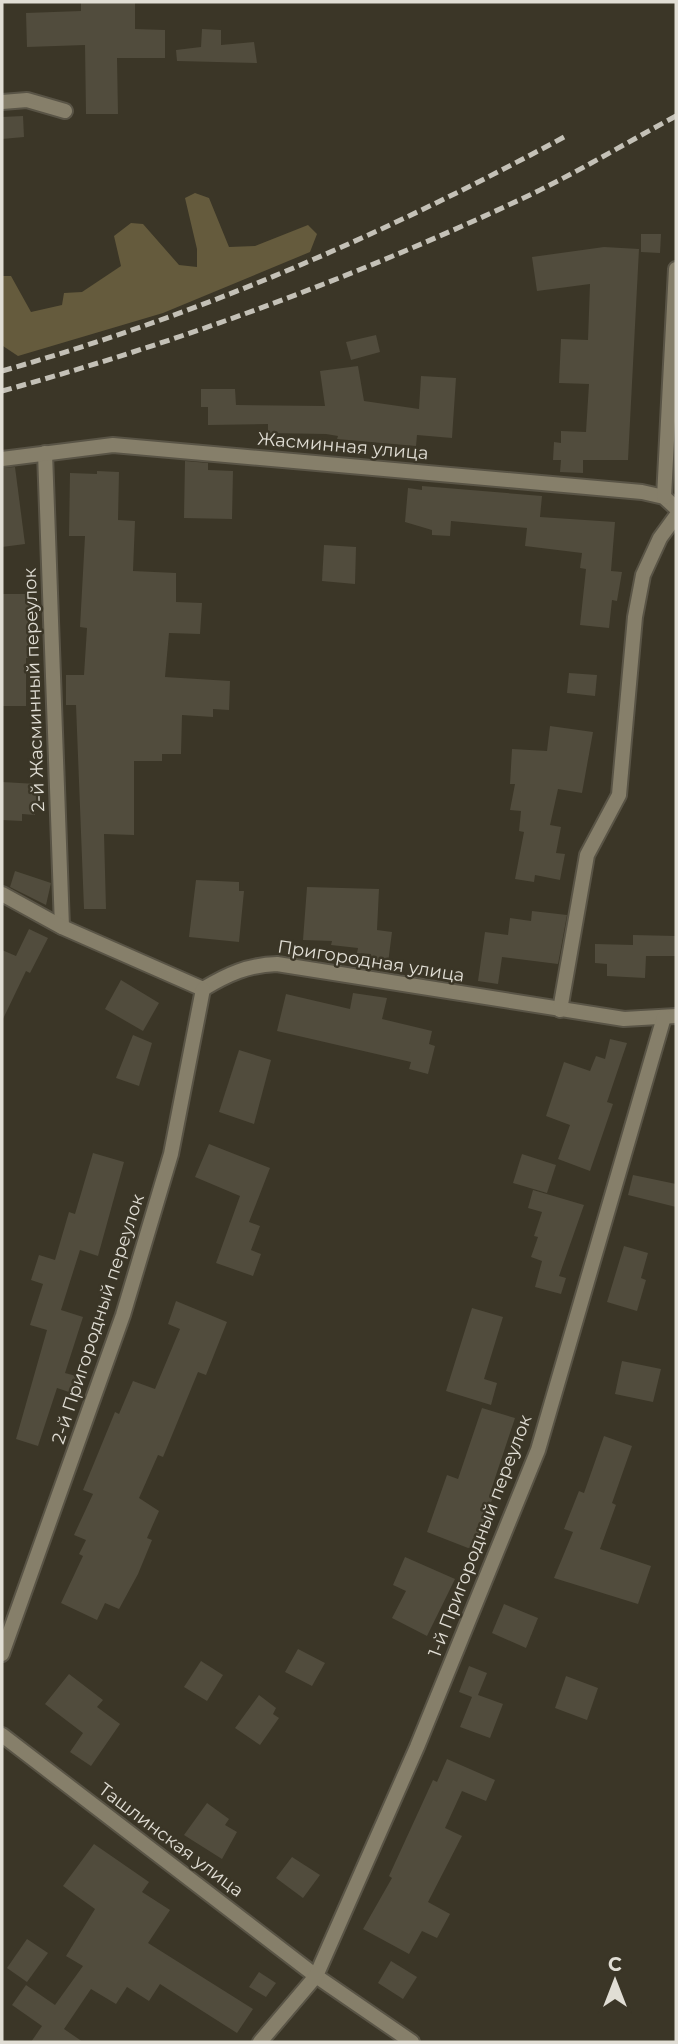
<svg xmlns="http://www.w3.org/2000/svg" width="678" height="2044" font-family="Montserrat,sans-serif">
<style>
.green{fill:#655b3d}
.building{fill:#514c3d}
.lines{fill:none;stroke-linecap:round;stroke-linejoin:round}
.street-casing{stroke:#595446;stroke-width:18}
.street{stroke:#867f6a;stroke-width:14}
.rail{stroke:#c4c1b7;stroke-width:5;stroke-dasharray:10 5;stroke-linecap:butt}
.labels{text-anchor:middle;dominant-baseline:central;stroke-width:5;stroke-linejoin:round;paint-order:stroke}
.street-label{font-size:18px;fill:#e1ded5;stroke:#3b3627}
</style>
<rect width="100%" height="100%" fill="#3b3627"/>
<path class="green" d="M195,193l14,5 20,49 26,-1 53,-21 9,9 -7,18 -147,61 -145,43 -15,-10 -1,-70h9l20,36 31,-7 2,-12 18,-1 39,-26 -7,-30 17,-13 12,1 36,41 18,2v-18l-12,-51z"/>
<g class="building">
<path d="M81,2h54v27l30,1v28h-48l1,56h-32l-1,-69 -58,2 -1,-34 55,-2z"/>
<path d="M202,29l19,1v15l33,-3 3,21 -80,-2 -1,-11 25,-3z"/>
<path d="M23,116l1,21 -22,2v-22z"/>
<path d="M641,234h20l-1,19 -19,-1z"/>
<path d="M604,247l35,2 -11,211h-45v13l-23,-1 1,-12h-8l1,-18 7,1v-12l25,1 3,-48 -30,-1 2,-44 27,1 2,-56 -53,7 -5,-34z"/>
<path d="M376,335l4,17 -29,8 -5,-18z"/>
<path d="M358,366l6,35 55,8 2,-33 35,2 -4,60 -35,-3 -1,11 -79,-7 1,-3 -12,-2 -58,-1v-9l-60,1v-18h-7v-18h34l1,16 89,1 -5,-35z"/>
<path d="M185,461l23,2v7l25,1 -1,48 -48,-1z"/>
<path d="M15,467l10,77 -23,3v-79z"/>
<path d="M97,471l22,1 -1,48 17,1 -2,50 43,2v29l26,1 -2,31 -31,-1 -4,44 65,4 -1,29 -16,-1v8l-31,-2 -1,39h-19v7h-28v74l-30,-1 2,75h-22l-8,-204h-10v-30h18l3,-47 -7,-1 5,-91h-16l1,-63 27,1z"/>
<path d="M422,486l120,10 -2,21 75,5 -4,49 11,1 -5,29 -5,-1 -3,28 -29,-3 6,-56 -6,-1 2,-15 -57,-7 2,-18 -76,-7 -1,15 -18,-1v-5l-27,-8 3,-34 14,2z"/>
<path d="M324,545l32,2 -1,37 -33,-3z"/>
<path d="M2,594h31v64h-7v48h-24z"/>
<path d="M569,673l28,2 -2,21 -28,-3z"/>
<path d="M550,726l43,6 -11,61 -24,-4 -8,36 11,2 -5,26 9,1 -5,26 -25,-5 -1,7 -19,-3 9,-47 -5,-1 2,-20 -11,-1 5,-26h-5l2,-35 35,2z"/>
<path d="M2,782l35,2 -2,31 -13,-1v7l-20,-1z"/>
<path d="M15,871l36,12 -5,22 -36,-18z"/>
<path d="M196,880l43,2v9h5l-5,51 -50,-5z"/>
<path d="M307,887l72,2 -2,41 15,2 -4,31 -18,-2 1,-7 -14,-1 1,-5 -27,-3 1,-4 -29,-1z"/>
<path d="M532,911l35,4 -9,49 -56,-7 -4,27 -20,-3 7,-49 23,3 2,-17 21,3z"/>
<path d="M29,929l19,9 -18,35 -4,-2 -24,50v-71l14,6z"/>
<path d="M633,935l43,1v20h-30l-1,22 -38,-2v-12l-12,-1v-19l38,1z"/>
<path d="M121,980l38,23 -16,28 -38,-22z"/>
<path d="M353,993l34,5 -5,21 50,12 -3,13 6,2 -7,28 -19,-5 2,-7 -134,-31 9,-37 64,15z"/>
<path d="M133,1035l19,8 -13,43 -23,-8z"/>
<path d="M610,1039l17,4 -20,59 6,2 -23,67 -32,-12 12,-34 -24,-9 18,-54 26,9 6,-15 9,3z"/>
<path d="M239,1050l32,10 -17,64 -35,-12z"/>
<path d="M209,1144l61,24 -21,54 11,4 -9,24 10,4 -8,22 -37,-13 24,-67 -45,-19z"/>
<path d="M93,1153l31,9 -26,94 -18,-6 -19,60 22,7 -18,56 15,4 -5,17 -18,-6 -19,58 -22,-7 31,-109 -17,-5 13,-41 -12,-4 8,-25 16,5 14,-48 6,2z"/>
<path d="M522,1154l34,11 -9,28 -34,-10z"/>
<path d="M633,1175l43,9v23l-48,-12z"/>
<path d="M533,1190l51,15 -25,71 7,2 -5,16 -26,-7 7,-26 -11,-4 7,-20 -4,-1 8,-24 -14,-4z"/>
<path d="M624,1246l24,7 -7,25 5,2 -9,31 -30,-9z"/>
<path d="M176,1301l51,21 -21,53 -8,-3 -35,85 -5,-2 -19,43 20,13 -12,27 5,2 -14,34 -19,35 -14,-6 -8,17 -36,-17 22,-47 -4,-2 7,-14 -12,-5 19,-41 -10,-4 32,-78 4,2 14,-33 22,8 25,-60 -12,-5z"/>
<path d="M472,1308l31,9 -19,62 13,4 -6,22 -45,-14z"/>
<path d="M622,1361l39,8 -8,33 -38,-8z"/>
<path d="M482,1408l33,10 -24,72 4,2 -21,55 -6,1 -41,-16 20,-57 11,4z"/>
<path d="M604,1436l28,10 -20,57 4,2 -16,44 51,17 -13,38 -84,-26 19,-46 -9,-3 15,-38 5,2z"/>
<path d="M405,1557l50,22 -28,57 -35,-18 14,-27 -13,-6z"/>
<path d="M504,1604l34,14 -12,30 -34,-15z"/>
<path d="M298,1649l27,14 -13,23 -27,-14z"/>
<path d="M201,1661l22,14 -16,26 -23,-14z"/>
<path d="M469,1666l18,7 -9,22 25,9 -13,34 -30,-11 12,-30 -13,-5z"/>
<path d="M69,1674l34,26 -6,7 23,17 -29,42 -21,-14 13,-19 -38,-29z"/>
<path d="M566,1676l32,12 -11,32 -32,-12z"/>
<path d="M259,1695l17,13 -3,6 6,4 -19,27 -25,-17z"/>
<path d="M447,1759l48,21 -9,21 -24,-10 -17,37 17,8 -34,66 22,12 -13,24 -15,-7 -13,23 -46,-25 29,-51 -3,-2 44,-96 4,2z"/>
<path d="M207,1803l22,16 -4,6 12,7 -15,27 -38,-24z"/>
<path d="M94,1844l55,38 -7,10 28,18 -22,33 105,66 -16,24 -77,-49 -11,17 -22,-14 -11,17 -25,-15 -27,40 19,13h-52l11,-16 -30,-21 14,-20 29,20 28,-39 -17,-10 29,-47 -32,-23z"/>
<path d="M292,1857l28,18 -17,23 -27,-20z"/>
<path d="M27,1939l21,14 -21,29 -20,-14z"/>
<path d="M391,1961l26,16 -14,22 -25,-16z"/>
<path d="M259,1972l17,11 -10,14 -17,-10z"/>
</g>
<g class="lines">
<g class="street-casing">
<g id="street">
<path d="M2,102l25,-2 38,11"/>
<path d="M45,453l17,474"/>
<path d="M2,459l111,-14 529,47 22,5 12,11"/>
<path d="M664,497l12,-228"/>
<path d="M2,894l60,33 141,62c25,-15 45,-24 74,-25l347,55 52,-3"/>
<path d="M560,1010l27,-155 32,-60 16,-178 8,-42 17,-37 16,-22"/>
<path d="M2,1654l121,-339 48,-161 32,-165"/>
<path d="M2,1735l314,241 96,66"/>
<path d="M260,2042l56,-66 101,-229 121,-297 126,-433"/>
</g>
</g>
<use href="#street" class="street"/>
<g class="rail">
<path d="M2,371c200,-57 381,-136 564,-235"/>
<path d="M2,391c182,-50 359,-116 530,-197 49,-24 96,-52 144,-78"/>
</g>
</g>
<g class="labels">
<g class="street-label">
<text transform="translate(343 446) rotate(5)">Жасминная улица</text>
<text transform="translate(34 690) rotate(-92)">2-й Жасминный переулок</text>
<text transform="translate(371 961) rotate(9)">Пригородная улица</text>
<text transform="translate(98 1319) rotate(-72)">2-й Пригородный переулок</text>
<text transform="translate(480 1536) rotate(-69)">1-й Пригородный переулок</text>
<text transform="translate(171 1840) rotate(37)">Ташлинская улица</text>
</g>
</g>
<rect width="678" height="2044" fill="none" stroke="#e1ded5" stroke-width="7"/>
<g transform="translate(615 1981)" stroke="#3b3627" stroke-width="5" paint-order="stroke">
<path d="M0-5L12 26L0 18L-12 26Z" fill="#e1ded5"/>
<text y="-10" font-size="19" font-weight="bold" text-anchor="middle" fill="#e1ded5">С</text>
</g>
</svg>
